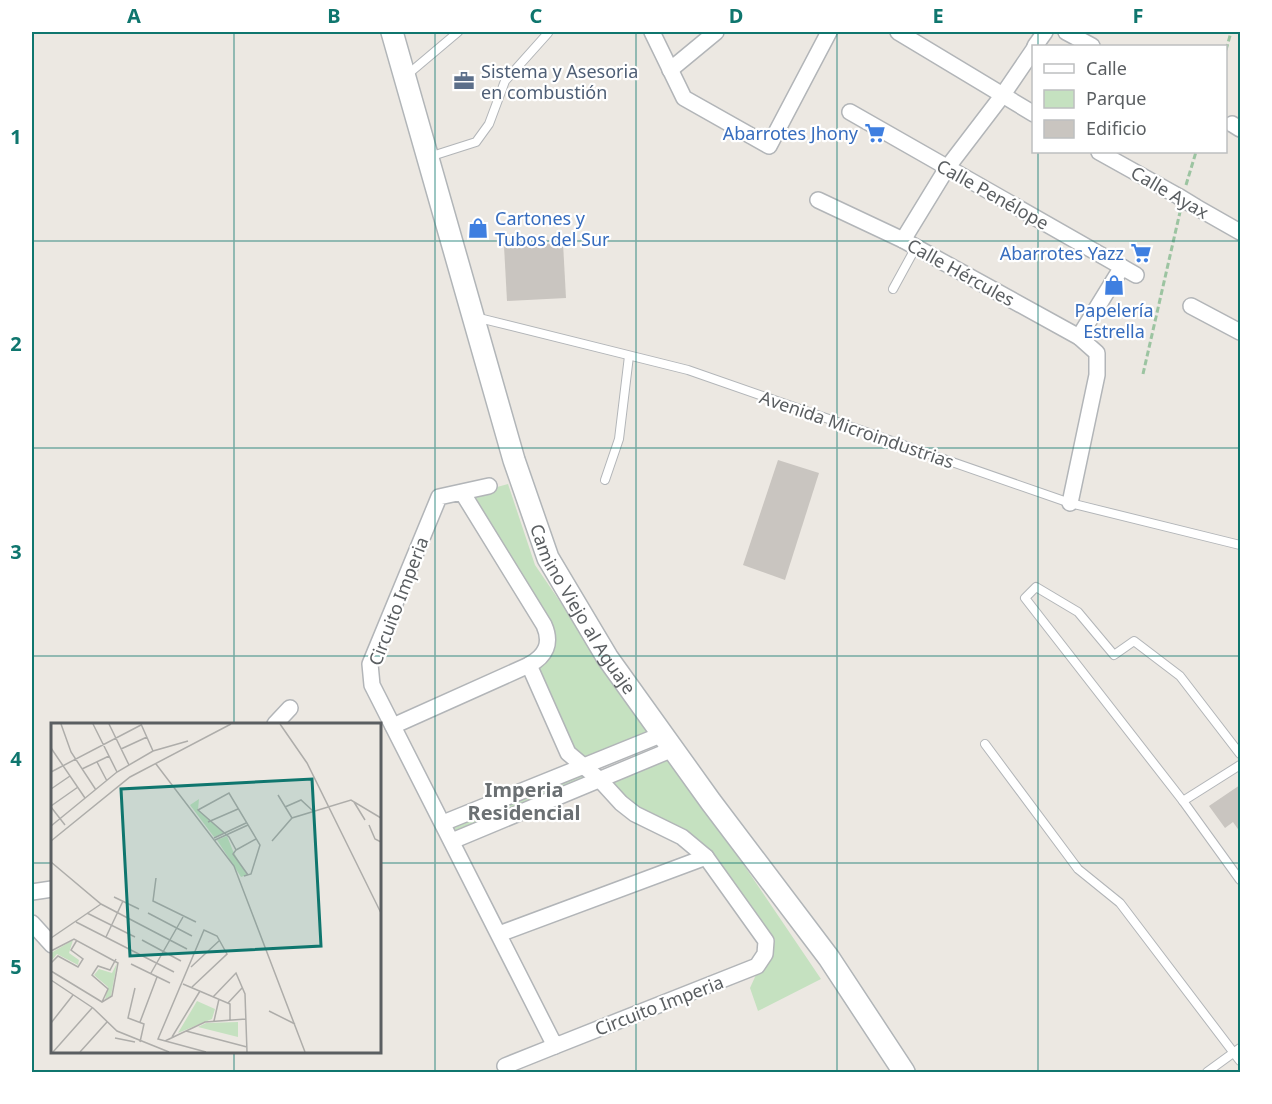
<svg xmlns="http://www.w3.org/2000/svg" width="1272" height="1104" font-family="'Noto Sans',sans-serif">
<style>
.green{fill:#c5e1c0}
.building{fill:#c9c5c0}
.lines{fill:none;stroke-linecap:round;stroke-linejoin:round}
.lane-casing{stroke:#b2b5b8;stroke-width:10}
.street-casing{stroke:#b2b5b8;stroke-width:18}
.secondary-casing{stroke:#b1b5b8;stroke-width:24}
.path{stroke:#9cc4a1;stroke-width:3;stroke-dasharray:6 3;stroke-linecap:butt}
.lane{stroke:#fff;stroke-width:8}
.street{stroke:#fff;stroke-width:15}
.secondary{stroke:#fff;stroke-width:21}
.street-bridge-casing{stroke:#b2b5b8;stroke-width:18;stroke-linecap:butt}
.street-bridge{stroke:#fff;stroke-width:15}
.grid{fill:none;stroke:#0f766e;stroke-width:1.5;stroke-opacity:0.55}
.labels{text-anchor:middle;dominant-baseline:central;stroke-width:4.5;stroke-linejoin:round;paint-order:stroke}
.service-label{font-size:18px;fill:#4e5e75;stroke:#fff;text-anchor:start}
.shop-label{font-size:18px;fill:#366cbe;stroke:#fff;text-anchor:end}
.street-label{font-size:18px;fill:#5a5e61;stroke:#fff}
.neighbourhood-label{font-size:20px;font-weight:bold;fill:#6b7073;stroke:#fff}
.inset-road{fill:none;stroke:#aeadaa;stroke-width:1.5}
.view{fill:#0f766e;fill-opacity:0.15;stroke:#0f766e;stroke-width:3}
.inset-edge{fill:none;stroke:#5a5e61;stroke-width:3}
.neatline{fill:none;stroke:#0f766e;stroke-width:2}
.grid-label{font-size:20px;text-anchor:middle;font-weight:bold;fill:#0f766e}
</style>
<rect width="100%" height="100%" fill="#ece8e2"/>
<g class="green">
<path d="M508,484l27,81 115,168 -67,26 -10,-8 -36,-84 15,-30 -84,-142z"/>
<path d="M671,757l150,222 -63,32 -8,-23 9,-20 10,-12 -61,-100 -56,-36 -46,-37z"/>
<path d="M582,774l2,3 -2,3 -124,51 -3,1 -2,-3 1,-4z"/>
</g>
<g class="building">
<path d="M563,243l3,55 -59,3 -3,-55z"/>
<path d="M778,460l41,13 -34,107 -42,-15z"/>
<path d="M1240,785v47l-7,-10 -8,6 -16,-22z"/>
</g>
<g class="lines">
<g class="lane-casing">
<g id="lane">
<path d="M407,75l51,-43"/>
<path d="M429,157l47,-15 13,-18 16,-43 43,-48"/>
<path d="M893,289l23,-42"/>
<path d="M475,317l213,53 382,133 170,42"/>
<path d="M605,480l14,-41 10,-83"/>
<path d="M985,744l93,125 42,34 120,158"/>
<path d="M1240,754l-60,-78 -46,-35 -20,14 -36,-43 -42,-25 -11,11 158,203 57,79"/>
<path d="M1183,801l57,-36"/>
<path d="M1207,1072l33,-24"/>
</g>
</g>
<g class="street-casing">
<g id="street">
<path d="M652,32l32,66 85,48 60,-114"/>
<path d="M898,32l136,82"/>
<path d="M1066,32l26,14"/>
<path d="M1035,46l10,-14"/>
<path d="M670,70l46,-38"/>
<path d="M850,112l286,163"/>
<path d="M1232,124l8,5"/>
<path d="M1099,152l79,44"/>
<path d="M818,200l85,40 176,97 18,16v22l-27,128"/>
<path d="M1196,207l44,25"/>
<path d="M903,240l44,-72 55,-72 32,-47"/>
<path d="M1191,306l49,26"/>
<path d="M1079,337l43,-70"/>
<path d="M462,492l82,133c8,18 2,31 -15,40l39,88 32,27 21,23 14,11 47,23 24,20 60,84 -1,13 -8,12 -202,80 -183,-361 -2,-21 69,-167 50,-11"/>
<path d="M275,724l15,-16"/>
<path d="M393,726l136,-61"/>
<path d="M443,823l220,-89"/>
<path d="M452,841l221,-92"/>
<path d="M32,892l20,-3"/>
<path d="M32,923l20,22"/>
<path d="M499,934l207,-77"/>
<path d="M505,1066l50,-20"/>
</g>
</g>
<g class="secondary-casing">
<g id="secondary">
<path id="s1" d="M392,32l122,428 34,98 59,99 104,145 118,156 75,114"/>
</g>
</g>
<g class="path">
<path d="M1226,50l5,-18"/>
<path d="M1186,185l10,-33"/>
<path d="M1143,374l37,-162"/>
</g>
<use href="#lane" class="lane"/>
<use href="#street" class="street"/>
<use href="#secondary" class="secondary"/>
<g class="street-bridge-casing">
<path id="street-bridge" d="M1178,196l18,11"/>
</g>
<use href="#street-bridge" class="street-bridge"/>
</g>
<path class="grid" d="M234,32v692M435,32v1040M636,32v1040M837,32v1040M1038,32v14M1038,152v920M32,241h1208M32,448h1208M32,656h1208M32,863h20M380,863h860M234,1052v20"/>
<defs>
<g id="office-bare" transform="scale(1.62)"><path d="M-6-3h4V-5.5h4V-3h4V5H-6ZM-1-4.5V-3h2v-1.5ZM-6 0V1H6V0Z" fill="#5c6f8a" stroke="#fff" stroke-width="2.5" paint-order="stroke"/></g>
<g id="supermarket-bare" transform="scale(1.62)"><path d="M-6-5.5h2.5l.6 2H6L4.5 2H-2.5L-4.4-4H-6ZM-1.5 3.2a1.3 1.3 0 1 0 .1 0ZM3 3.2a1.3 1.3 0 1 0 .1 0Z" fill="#3f7fe0" stroke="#fff" stroke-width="2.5" paint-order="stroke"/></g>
<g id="shop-bare" transform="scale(1.62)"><path d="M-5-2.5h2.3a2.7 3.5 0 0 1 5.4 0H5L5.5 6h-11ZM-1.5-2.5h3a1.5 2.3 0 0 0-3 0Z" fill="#3f7fe0" stroke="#fff" stroke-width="2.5" paint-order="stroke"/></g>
</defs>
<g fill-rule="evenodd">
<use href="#office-bare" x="464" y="81"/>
<use href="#supermarket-bare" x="875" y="133"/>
<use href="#shop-bare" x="478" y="228"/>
<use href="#supermarket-bare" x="1141" y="253"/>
<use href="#shop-bare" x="1114" y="285"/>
</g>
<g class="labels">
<g class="service-label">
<text x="481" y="71">Sistema y Asesoria<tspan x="481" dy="21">en combustión</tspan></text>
</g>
<g class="shop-label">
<text x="858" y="133">Abarrotes Jhony</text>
<text x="495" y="218" text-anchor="start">Cartones y<tspan x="495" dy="21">Tubos del Sur</tspan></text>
<text x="1124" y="253">Abarrotes Yazz</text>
<text x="1114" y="310" text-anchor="middle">Papelería<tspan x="1114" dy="21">Estrella</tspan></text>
</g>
<g class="street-label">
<text transform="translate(1170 192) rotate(30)">Calle Ayax</text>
<text transform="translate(993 194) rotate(29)">Calle Penélope</text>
<text transform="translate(961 272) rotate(29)">Calle Hércules</text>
<text transform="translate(857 429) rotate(19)">Avenida Microindustrias</text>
<text transform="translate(398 601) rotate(-69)">Circuito Imperia</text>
<text stroke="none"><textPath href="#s1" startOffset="610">Camino Viejo al Aguaje</textPath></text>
<text transform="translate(659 1005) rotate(-21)">Circuito Imperia</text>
</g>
<g class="neighbourhood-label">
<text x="524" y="789">Imperia<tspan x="524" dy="23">Residencial</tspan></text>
</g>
</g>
<g transform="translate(51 723)">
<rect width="330" height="330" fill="#ece8e2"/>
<path d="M148,76l-1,11 26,23 -10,4 -24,-32zM176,113l6,15 14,24 -6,2 -24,-37zM22,217l-4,13 10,7 -1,5 -21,-11 -6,7v-8zM66,240l-6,33 -6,3 3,-12 -14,-12 5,-6 13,4zM146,278l18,8 -3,10 -34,14zM187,299v15l-40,-10 8,-4z" fill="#c5e1c0"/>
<path class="inset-road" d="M10,1l10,28 25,38M42,1l24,48M58,1l20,41M90,1l12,27M229,1l27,39 74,150M0,25l34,50M70,26l26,-12M46,39l10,19M105,41l78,102 71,186M31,46l27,-13M0,49l90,-47M0,66l19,-13M227,72l14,23M303,79l11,18M0,83l27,-19M0,84l14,18M234,84l16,-7 12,11M157,99l30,-13M318,102l6,14 6,3M0,103l66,-54 36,-21 35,-10M163,115l32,-15M164,117l33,-15M0,118l79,-64 101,-53M221,118l20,-23 59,-18 30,18M185,127l20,-11M0,139l50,42 86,45M193,153l7,-2 9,-29 -31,-52 -31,17 31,27 7,13 -3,4 15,21M105,155l-3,23 43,21M63,174l25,12M36,190l48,24M97,190l44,23M25,199l98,50M55,214l17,-36M0,215l50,-34M91,217l39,21M0,228l23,-12 44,24 -6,33 -10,6 -51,-31M0,240l7,-7 20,11 5,-8 -12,-9 6,-10M80,241l39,19M140,244l29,-27M100,250l32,-56M0,257l42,28 24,23 52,21M132,261l47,20v16M141,264l35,-33 -10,-18 -13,-6 -46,109 48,13M84,265l-7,30 16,6 -4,18M162,274l23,-24 9,21 2,58M51,279l6,-13 -16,-14 6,-9 12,4 6,-11M177,280l14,-15M218,288l26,13M163,298l5,-22M89,299l17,-45M0,300l22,-28M135,308l61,16M121,314l28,-46M64,315l20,4M114,318l40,-19 41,-3M2,329l39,-44M29,329l27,-30"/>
<path class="view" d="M261,56l9,167 -191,10 -9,-167z"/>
<rect width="330" height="330" class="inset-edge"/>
</g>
<rect width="1272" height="1104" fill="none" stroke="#ffffff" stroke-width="66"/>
<rect x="1032" y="45" width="195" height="108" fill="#ffffff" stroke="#bdbfc0" stroke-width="1.5"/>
<rect x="1044" y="64" width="30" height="9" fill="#ffffff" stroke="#bdbfc0" stroke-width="1.5"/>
<text x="1086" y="75" font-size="18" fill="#5a5e61">Calle</text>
<rect x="1044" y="90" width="30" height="18" fill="#c5e1c0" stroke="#bdbfc0" stroke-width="1.5"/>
<text x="1086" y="105" font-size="18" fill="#5a5e61">Parque</text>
<rect x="1044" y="120" width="30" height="18" fill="#c9c5c0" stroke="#bdbfc0" stroke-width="1.5"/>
<text x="1086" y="135" font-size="18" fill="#5a5e61">Edificio</text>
<rect x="33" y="33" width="1206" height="1038" class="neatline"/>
<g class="grid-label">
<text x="134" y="23">A</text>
<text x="334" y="23">B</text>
<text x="536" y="23">C</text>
<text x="736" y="23">D</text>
<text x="938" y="23">E</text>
<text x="1138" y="23">F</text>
<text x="16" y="144">1</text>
<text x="16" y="351">2</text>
<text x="16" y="559">3</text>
<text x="16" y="766">4</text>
<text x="16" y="974">5</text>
</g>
</svg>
